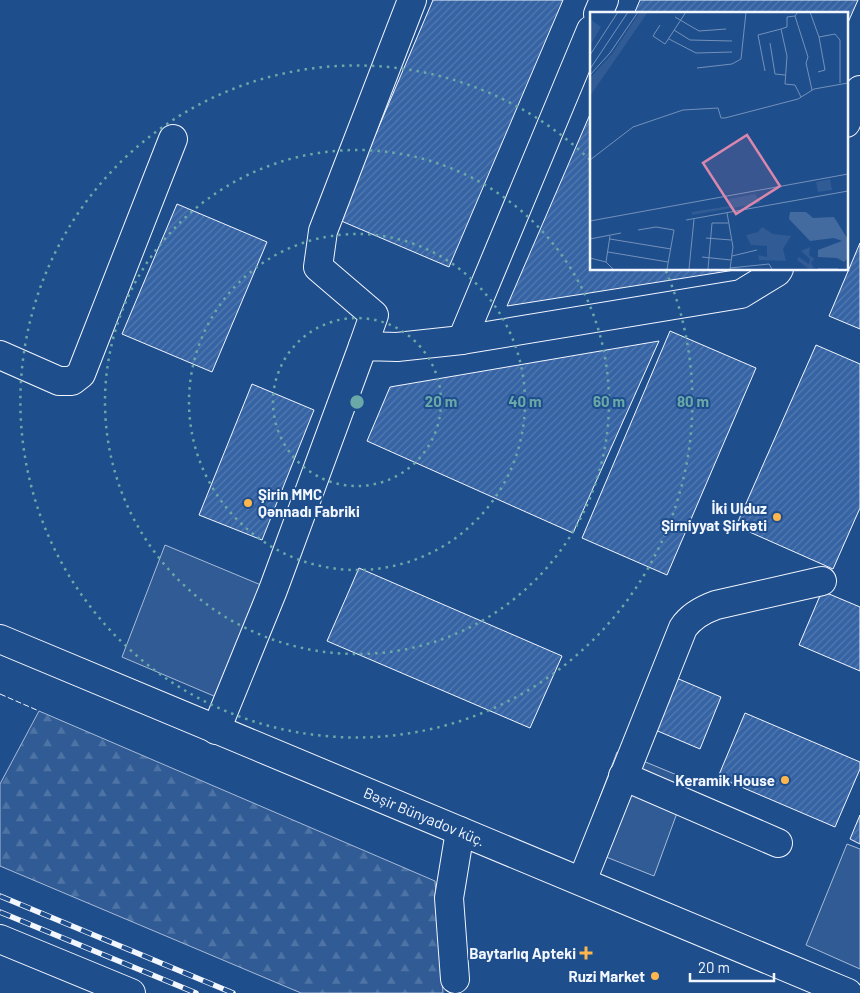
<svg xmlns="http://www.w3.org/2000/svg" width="860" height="993" font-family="Barlow,sans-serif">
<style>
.built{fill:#305b95;stroke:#a8bbd7}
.forest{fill:url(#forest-firs);stroke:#a8bbd7}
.building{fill:url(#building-hatch);stroke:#f2f6ff}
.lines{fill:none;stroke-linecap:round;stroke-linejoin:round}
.minor-casing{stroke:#f2f6ff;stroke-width:30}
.minor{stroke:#1f4e8c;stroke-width:28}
.rail-casing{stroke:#f2f6ff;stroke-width:5.5}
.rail{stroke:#1f4e8c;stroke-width:4;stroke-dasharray:11;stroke-linecap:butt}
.fence{stroke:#f2f6ff;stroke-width:1;stroke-dasharray:6 2.5;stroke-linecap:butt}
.ring{fill:none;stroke:#6aa9a8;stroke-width:2.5;stroke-dasharray:2.5 5}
.poi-dot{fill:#ffb74d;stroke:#1f4e8c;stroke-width:2}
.labels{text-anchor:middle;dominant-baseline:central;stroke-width:4;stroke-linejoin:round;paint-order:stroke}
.poi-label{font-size:15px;font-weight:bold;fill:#f2f6ff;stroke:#1f4e8c;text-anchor:end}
.street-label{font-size:15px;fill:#f2f6ff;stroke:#1f4e8c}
.inset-road{fill:none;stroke:#7391ba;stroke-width:1}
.view{fill:#da87ad;fill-opacity:0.15;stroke:#da87ad;stroke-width:2.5}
.inset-edge{fill:none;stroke:#f2f6ff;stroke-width:2.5}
.centre{fill:#6aa9a8;stroke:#1f4e8c;stroke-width:2.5}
.ring-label{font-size:15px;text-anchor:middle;font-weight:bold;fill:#6aa9a8;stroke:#1f4e8c;stroke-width:4;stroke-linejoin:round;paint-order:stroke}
</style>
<defs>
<pattern id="forest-firs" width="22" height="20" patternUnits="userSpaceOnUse" patternTransform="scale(1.25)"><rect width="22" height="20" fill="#305b95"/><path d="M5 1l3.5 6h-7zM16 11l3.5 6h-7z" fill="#4e73a5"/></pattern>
<pattern id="building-hatch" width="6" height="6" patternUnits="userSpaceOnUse" patternTransform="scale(1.25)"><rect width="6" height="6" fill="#3563a3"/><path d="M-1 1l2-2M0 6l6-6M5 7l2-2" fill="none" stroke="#537ab1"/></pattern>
</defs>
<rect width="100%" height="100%" fill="#1f4e8c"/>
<g class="built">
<path d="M165,545l108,45 -45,112 -106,-45z"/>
<path d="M617,752l14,4 58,24 -35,96 -73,-29z"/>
<path d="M847,844l13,5v120l-54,-24z"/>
</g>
<path class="forest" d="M39,711l396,170 8,112h-142l-301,-127v-82z"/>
<g class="building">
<path d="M433,0h130l-114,267 -110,-47z"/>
<path d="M640,0h218l-12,27v-13h-212z"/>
<path d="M591,112v157h150l-234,37z"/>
<path d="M177,204l90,38 -55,130 -90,-38z"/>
<path d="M860,243v86l-31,-13z"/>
<path d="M670,331l86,37 -89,207 -85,-37z"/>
<path d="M659,341l-86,192 -206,-92 23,-54z"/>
<path d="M816,345l44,19v144l-27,61 -97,-43z"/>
<path d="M252,384l62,26 -52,130 -63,-25z"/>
<path d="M359,568l203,88 -32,72 -203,-87z"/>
<path d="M822,591l38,16v64l-61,-26z"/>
<path d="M674,677l47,20 -21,52 -47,-20z"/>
<path d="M745,713l115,49v7l-25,58 -117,-50z"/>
<path d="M860,815v29l-10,-5z"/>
</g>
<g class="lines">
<g class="minor-casing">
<g id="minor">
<path d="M598,14l6,-14"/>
<path d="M846,123l14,-33"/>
<path d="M462,340l129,-310"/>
<path d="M363,346l11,-31 -56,-48 5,-36 89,-231"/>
<path d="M0,355l59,26h13l9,-7 92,-235"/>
<path id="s1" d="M0,639l848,354"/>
<path d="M216,730l57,-140 90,-244 34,1 65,-7 279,-46 36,-22 2,-3"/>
<path d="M623,776l155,67"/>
<path d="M582,881l101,-253c8,-12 19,-18 33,-23l106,-24"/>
<path d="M0,939l131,54"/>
<path d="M455,979l-6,-81 11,-67"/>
</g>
</g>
<use href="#minor" class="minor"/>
<g class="rail-casing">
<g id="rail">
<path d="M0,896l233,97"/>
<path d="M0,912l196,81"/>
</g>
</g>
<use href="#rail" class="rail"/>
<path class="fence" d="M0,694l39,17"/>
</g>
<g class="ring">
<circle cx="357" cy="402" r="84"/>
<circle cx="357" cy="402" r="168"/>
<circle cx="357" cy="402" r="252"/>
<path d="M666 271A336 336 0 1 1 590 160"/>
</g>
<g class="poi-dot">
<circle cx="248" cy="503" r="5"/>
<circle cx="777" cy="517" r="5"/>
<circle cx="785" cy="780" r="5"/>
<path d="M583.5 945.5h5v5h5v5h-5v5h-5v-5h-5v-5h5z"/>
<circle cx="655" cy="976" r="5"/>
</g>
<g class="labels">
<g class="poi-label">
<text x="258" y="494" text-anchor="start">Şirin MMC<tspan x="258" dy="17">Qənnadı Fabriki</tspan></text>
<text x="767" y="508">İki Ulduz<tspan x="767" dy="17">Şirniyyat Şirkəti</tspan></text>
<text x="775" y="780">Keramik House</text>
<text x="576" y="953">Baytarlıq Apteki</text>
<text x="645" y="976">Ruzi Market</text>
</g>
<g class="street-label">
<text stroke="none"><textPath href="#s1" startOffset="460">Bəşir Bünyadov küç.</textPath></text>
</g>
</g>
<g transform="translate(590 12)">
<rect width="258" height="258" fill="#1f4e8c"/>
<path d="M50,0h8l-58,84v-18l22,-24zM0,7l11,8 -11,19zM240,167l2,11 -14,2 -2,-10z" fill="#305b95"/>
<path d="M165,182l6,9 -69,12v-3l37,-6v-7zM172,215l11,7 18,2 -8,13 3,12 -27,-1 -1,-5 9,2v-11l-16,-1 -5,-10 12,-3zM220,235l-1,8 6,4 -4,3 3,6 -5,1 -12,-9 2,-3 10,7 1,-5 -9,-8z" fill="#305b95"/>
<path d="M200,200h16l7,6 21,-1 13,21v21l-3,3 -7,-4 -19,-1v-7l24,-9 -8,-3 -24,3 -21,-22z" fill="#446ba0"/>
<path class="inset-road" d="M208,0l-3,4 13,41 -2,6 6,27M220,0l9,25 16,-3 5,6v43M205,4l-8,1v10l-6,2 6,27 -2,28 10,1 6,12M85,5l24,14 27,-2M70,13l-7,11 12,8 21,-32M84,18l16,10 42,1M79,27l27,14 36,-1M180,31l5,31 10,1M0,43l28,-43M107,56l35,-4 9,-5 5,-47M0,57l38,-57M175,59l-7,-36 23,-6M228,60l7,-2 -6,-33M0,63l20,-22 28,-41M0,148l43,-33 50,-17 35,-2 3,10h4l73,-19 16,-10 34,-6M137,201l6,34 -3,22M96,208l162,-29M0,209l258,-47M48,218l18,-3 18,3 -7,39M20,224l-4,26 7,7M116,226l25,2M0,227l31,-6M20,227l61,10M18,240l60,10M142,244l25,-6M112,245l29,3M0,246l16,4M140,256l39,-4 3,5M99,257l5,-50M118,257l4,-46h16M228,257h20"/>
<path class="view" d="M157,123l33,51 -44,28 -33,-51z"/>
<rect width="258" height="258" class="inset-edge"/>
</g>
<circle cx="357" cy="402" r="8" class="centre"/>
<g class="ring-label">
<text x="441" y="407">20 m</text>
<text x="525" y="407">40 m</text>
<text x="609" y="407">60 m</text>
<text x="693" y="407">80 m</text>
</g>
<path d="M690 973v8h84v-8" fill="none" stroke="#f2f6ff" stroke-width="2.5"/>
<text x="698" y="973" font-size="15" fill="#f2f6ff" stroke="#1f4e8c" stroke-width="4" paint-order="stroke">20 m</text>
</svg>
